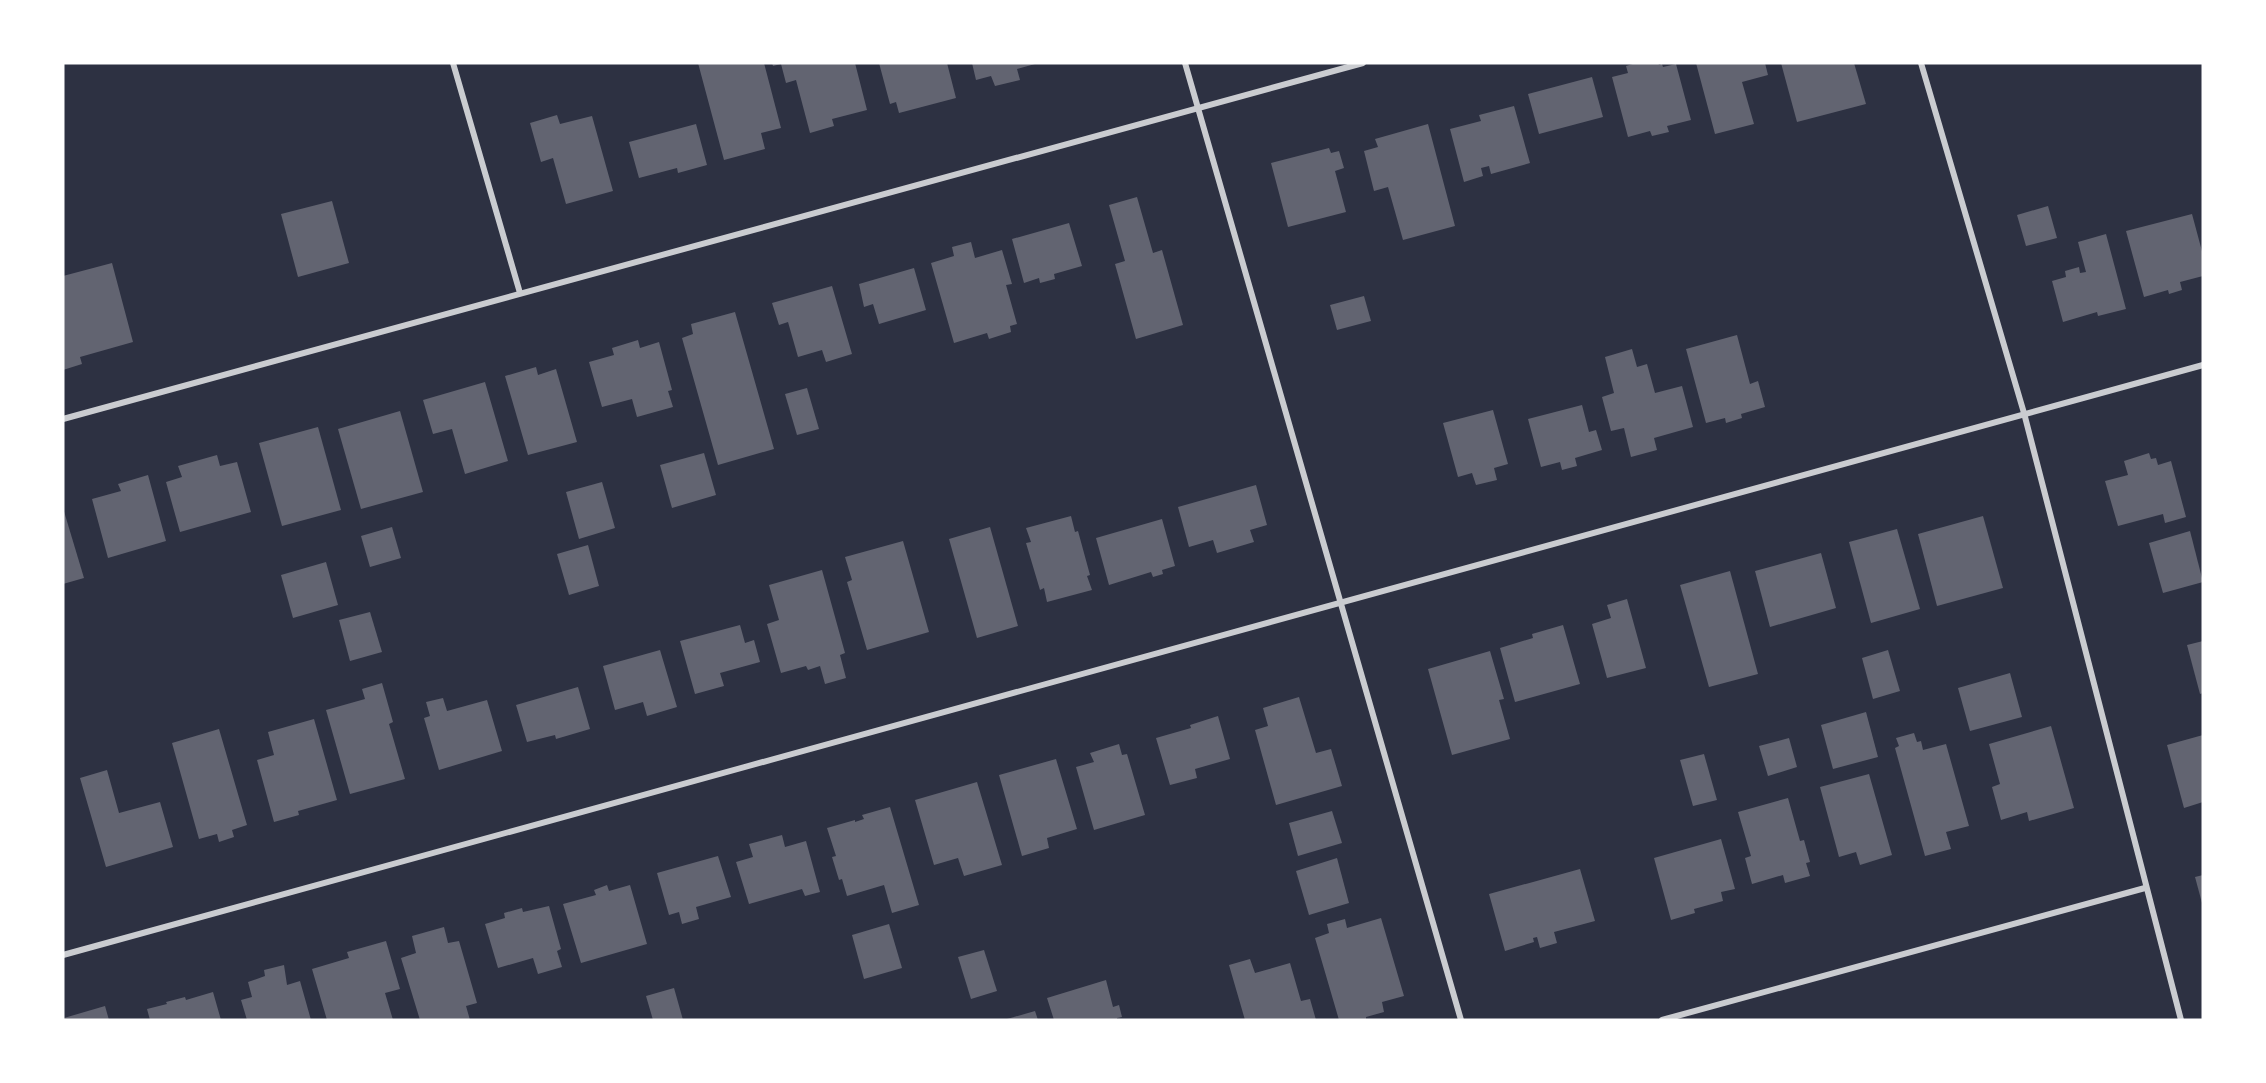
<svg xmlns="http://www.w3.org/2000/svg" width="2266" height="1083" font-family="'Archivo Narrow',sans-serif">
<style>
.building{fill:#626471}
.lines{fill:none;stroke-linecap:round;stroke-linejoin:round}
.minor{stroke:#caccd0;stroke-width:6}
</style>
<rect width="100%" height="100%" fill="#2d3142"/>
<g class="building">
<path d="M698,63h66l17,65 -20,5 4,16 -41,11z"/>
<path d="M772,63h83l12,47 -35,9 2,7 -24,7 -14,-53 -10,3 -5,-19 -8,2z"/>
<path d="M879,63h68l9,35 -57,15 -3,-11 -6,2z"/>
<path d="M972,63h63v1l-18,5 3,11 -25,6 -4,-10 -15,4z"/>
<path d="M1636,63h22l1,2 3,-1 1,3 13,-3 15,56 -24,6 2,6 -17,4 -2,-5 -22,6 -16,-60 16,-4 -2,-7z"/>
<path d="M1696,63h69l3,12 -26,7 12,42 -39,10z"/>
<path d="M1781,63h73l12,41 -69,18z"/>
<path d="M1592,77l11,40 -64,17 -11,-40z"/>
<path d="M1514,106l16,57 -39,11 -2,-8 -8,2 2,8 -19,6 -14,-53 31,-8 -2,-6z"/>
<path d="M557,115l3,9 32,-8 21,75 -47,13 -13,-46 -12,4 -11,-39z"/>
<path d="M696,124l11,41 -29,8 -1,-5 -38,10 -10,-36z"/>
<path d="M1428,124l27,102 -52,14 -15,-53 -14,4 -10,-40 14,-4 -3,-8z"/>
<path d="M1329,148l2,5 8,-2 5,17 -9,3 11,41 -58,15 -17,-64z"/>
<path d="M1137,197l16,56 9,-3 21,75 -47,14 -21,-75 10,-3 -16,-56z"/>
<path d="M332,201l17,62 -51,14 -17,-63z"/>
<path d="M2048,206l9,32 -31,8 -9,-31z"/>
<path d="M2192,214l11,41v21l-23,6 2,8 -13,4 -1,-4 -24,7 -18,-66z"/>
<path d="M1069,223l13,43 -28,8 1,5 -15,4 -1,-5 -15,5 -12,-44z"/>
<path d="M2106,234l20,75 -28,7 -1,-4 -34,10 -11,-41 14,-4 -1,-6 14,-4 1,6 6,-1 -8,-30z"/>
<path d="M971,242l4,16 27,-8 10,34 -6,1 11,39 -7,2 1,6 -22,7 -2,-6 -33,10 -23,-80 23,-7 -2,-9z"/>
<path d="M112,263l21,79 -53,15 2,7 -19,6v-94z"/>
<path d="M914,268l12,42 -47,14 -6,-20 -9,3 -5,-23z"/>
<path d="M832,286l20,68 -26,8 -4,-12 -24,7 -10,-35 -9,3 -7,-22z"/>
<path d="M1364,296l7,25 -34,9 -7,-25z"/>
<path d="M735,312l39,137 -56,16 -36,-127 11,-4 -2,-10z"/>
<path d="M1737,335l13,49 8,-3 7,26 -24,7 1,4 -16,5 -1,-5 -19,5 -20,-74z"/>
<path d="M638,340l2,8 19,-6 13,48 -4,1 5,16 -36,10 -5,-18 -30,8 -13,-45 25,-7 -2,-7z"/>
<path d="M1632,349l5,18 10,-3 8,29 27,-7 11,41 -39,11 3,12 -26,7 -7,-29 -13,3 -9,-34 12,-4 -9,-36z"/>
<path d="M536,367l2,8 18,-6 21,73 -49,13 -23,-79z"/>
<path d="M485,382l23,79 -43,13 -13,-45 -19,5 -10,-34z"/>
<path d="M807,388l12,41 -22,6 -12,-41z"/>
<path d="M1582,405l7,27 7,-2 6,20 -27,8 2,8 -15,4 -2,-8 -19,5 -13,-48z"/>
<path d="M1493,410l15,54 -14,4 3,12 -21,5 -4,-12 -14,4 -15,-54z"/>
<path d="M400,411l23,81 -62,17 -23,-80z"/>
<path d="M318,427l23,83 -59,16 -23,-83z"/>
<path d="M704,453l12,42 -44,13 -12,-43z"/>
<path d="M2149,453l2,6 5,-1 2,7 13,-4 15,56 -21,6 -2,-9 -45,12 -13,-45 23,-6 -4,-14z"/>
<path d="M217,455l3,11 17,-4 14,50 -71,20 -14,-50 16,-5 -4,-11z"/>
<path d="M148,475l18,66 -58,17 -16,-59 29,-8 -3,-7z"/>
<path d="M602,482l13,46 -36,11 -13,-47z"/>
<path d="M1256,485l11,40 -17,5 4,12 -37,11 -4,-13 -24,7 -11,-40z"/>
<path d="M63,508l21,70 -21,6z"/>
<path d="M1071,516l4,16 3,-1 12,44 -3,1 5,14 -45,12 -3,-14 -4,2 -14,-47 5,-1 -5,-14z"/>
<path d="M1983,516l20,72 -66,18 -19,-72z"/>
<path d="M1162,519l13,47 -13,4 1,4 -10,3 -2,-5 -42,13 -13,-47z"/>
<path d="M392,527l9,31 -31,9 -9,-31z"/>
<path d="M990,527l28,99 -41,12 -28,-99z"/>
<path d="M1897,529l23,80 -49,14 -22,-81z"/>
<path d="M2190,531l13,51 -40,11 -14,-50z"/>
<path d="M903,541l26,91 -62,18 -20,-68 5,-2 -7,-23z"/>
<path d="M588,545l11,41 -30,9 -12,-41z"/>
<path d="M1821,553l15,55 -66,19 -15,-56z"/>
<path d="M326,562l12,43 -45,13 -12,-43z"/>
<path d="M822,570l23,83 -5,2 6,23 -21,6 -5,-18 -12,4 -2,-4 -25,7 -14,-49 12,-4 -10,-35z"/>
<path d="M1730,571l28,103 -49,13 -29,-102z"/>
<path d="M1627,599l19,69 -39,10 -15,-54 19,-6 -4,-13z"/>
<path d="M370,612l12,40 -32,9 -11,-41z"/>
<path d="M740,625l5,18 9,-3 6,22 -40,11 4,13 -29,8 -15,-53z"/>
<path d="M1563,625l17,59 -65,18 -15,-54 33,-10 -1,-4z"/>
<path d="M2203,641v52l-3,1 -13,-49z"/>
<path d="M660,650l17,57 -30,9 -4,-14 -28,8 -12,-44z"/>
<path d="M1888,650l12,41 -27,8 -11,-41z"/>
<path d="M1490,651l14,48 -5,1 11,39 -58,16 -24,-86z"/>
<path d="M2010,673l12,44 -52,14 -12,-43z"/>
<path d="M382,683l11,39 -4,2 16,55 -55,15 -24,-84 39,-11 -3,-10z"/>
<path d="M578,687l12,42 -34,10 -1,-4 -28,7 -11,-37z"/>
<path d="M1299,697l17,56 15,-4 11,37 -66,19 -21,-75 13,-4 -5,-18z"/>
<path d="M443,698l4,13 40,-11 15,51 -63,19 -15,-52 6,-2 -4,-14z"/>
<path d="M1866,712l12,45 -45,12 -12,-44z"/>
<path d="M1218,716l12,43 -35,10 2,9 -27,7 -14,-47 35,-10 -1,-3z"/>
<path d="M314,719l23,81 -39,11 1,4 -25,7 -17,-62 17,-5 -6,-23z"/>
<path d="M2051,726l23,82 -45,13 -2,-9 -26,8 -9,-33 8,-3 -11,-40z"/>
<path d="M219,729l28,96 -15,5 2,7 -15,5 -2,-8 -18,5 -27,-96z"/>
<path d="M1914,733l3,9 4,-1 2,9 23,-6 23,82 -23,6 5,17 -26,7 -30,-108 4,-2 -3,-8z"/>
<path d="M2203,735v67l-19,6 -17,-63z"/>
<path d="M1789,738l8,29 -29,9 -9,-30z"/>
<path d="M1119,744l3,11 5,-1 18,61 -51,15 -18,-63 18,-5 -4,-9z"/>
<path d="M1704,754l13,46 -24,6 -13,-46z"/>
<path d="M1056,759l21,70 -30,9 2,10 -27,8 -23,-81z"/>
<path d="M107,770l12,43 41,-11 13,45 -67,20 -26,-89z"/>
<path d="M1869,774l23,81 -32,10 -4,-13 -17,5 -19,-70z"/>
<path d="M977,782l25,83 -38,11 -6,-18 -24,7 -19,-65z"/>
<path d="M1788,798l12,43 4,-1 6,22 -4,1 4,13 -25,7 -2,-8 -31,9 -7,-26 6,-2 -13,-44z"/>
<path d="M890,807l29,98 -27,8 -8,-28 -37,11 -5,-17 -3,1 -7,-23 4,-1 -9,-28 28,-8v2l9,-3 -2,-4z"/>
<path d="M1332,811l10,32 -44,13 -9,-33z"/>
<path d="M782,835l3,12 21,-6 14,51 -15,4 -3,-7 -53,15 -13,-42 17,-5 -4,-13z"/>
<path d="M1721,839l14,50 -14,3 2,9 -29,8 1,4 -24,7 -17,-62z"/>
<path d="M718,856l13,41 -35,10 3,12 -17,5 -3,-12 -10,3 -12,-42z"/>
<path d="M1337,858l12,45 -40,12 -13,-44z"/>
<path d="M1580,869l15,52 -41,11 3,11 -17,5 -3,-11 -4,1 1,4 -29,9 -16,-57z"/>
<path d="M2203,875v28h-1l-7,-26z"/>
<path d="M607,885l2,6 21,-6 17,59 -66,19 -18,-59 33,-9 -2,-5z"/>
<path d="M549,906l12,43 -4,2 5,16 -24,7 -5,-16 -35,10 -13,-44 20,-6 -1,-5 18,-5 1,4z"/>
<path d="M1381,918l23,78 -22,6 2,10 -18,5v3h-27l-24,-82 14,-5 -2,-9 18,-5 2,9z"/>
<path d="M889,924l13,44 -38,11 -12,-44z"/>
<path d="M444,927l4,16 11,-2 18,62 -11,3 4,14h-50l-19,-62 15,-5 -4,-17z"/>
<path d="M386,941l14,48 -15,4 8,27h-66l-15,-51 37,-11 -2,-6z"/>
<path d="M984,950l13,41 -26,8 -13,-42z"/>
<path d="M1250,959l5,14 35,-10 11,38 9,-2 6,21h-71l-16,-55z"/>
<path d="M284,965l3,20 13,-4 11,39h-64l-6,-20 11,-3 -4,-15 17,-6 -1,-6z"/>
<path d="M1106,980l7,27 6,-2 3,12 -5,1v2h-63l-7,-22z"/>
<path d="M674,988l9,32h-30l-7,-24z"/>
<path d="M213,992l8,28h-71l-3,-11 20,-5 -1,-2 19,-5 1,3z"/>
<path d="M105,1006l4,14h-44l-1,-2z"/>
<path d="M1035,1011l3,9h-31v-1z"/>
</g>
<g class="lines">
<g class="minor">
<path d="M453,63l67,230"/>
<path d="M1185,63l276,957"/>
<path d="M1921,63l103,350 157,607"/>
<path d="M63,419l1300,-356"/>
<path d="M63,955l2140,-590"/>
<path d="M1662,1020l483,-132"/>
</g>
</g>
<rect width="2266" height="1083" fill="none" stroke="#ffffff" stroke-width="129"/>
</svg>
